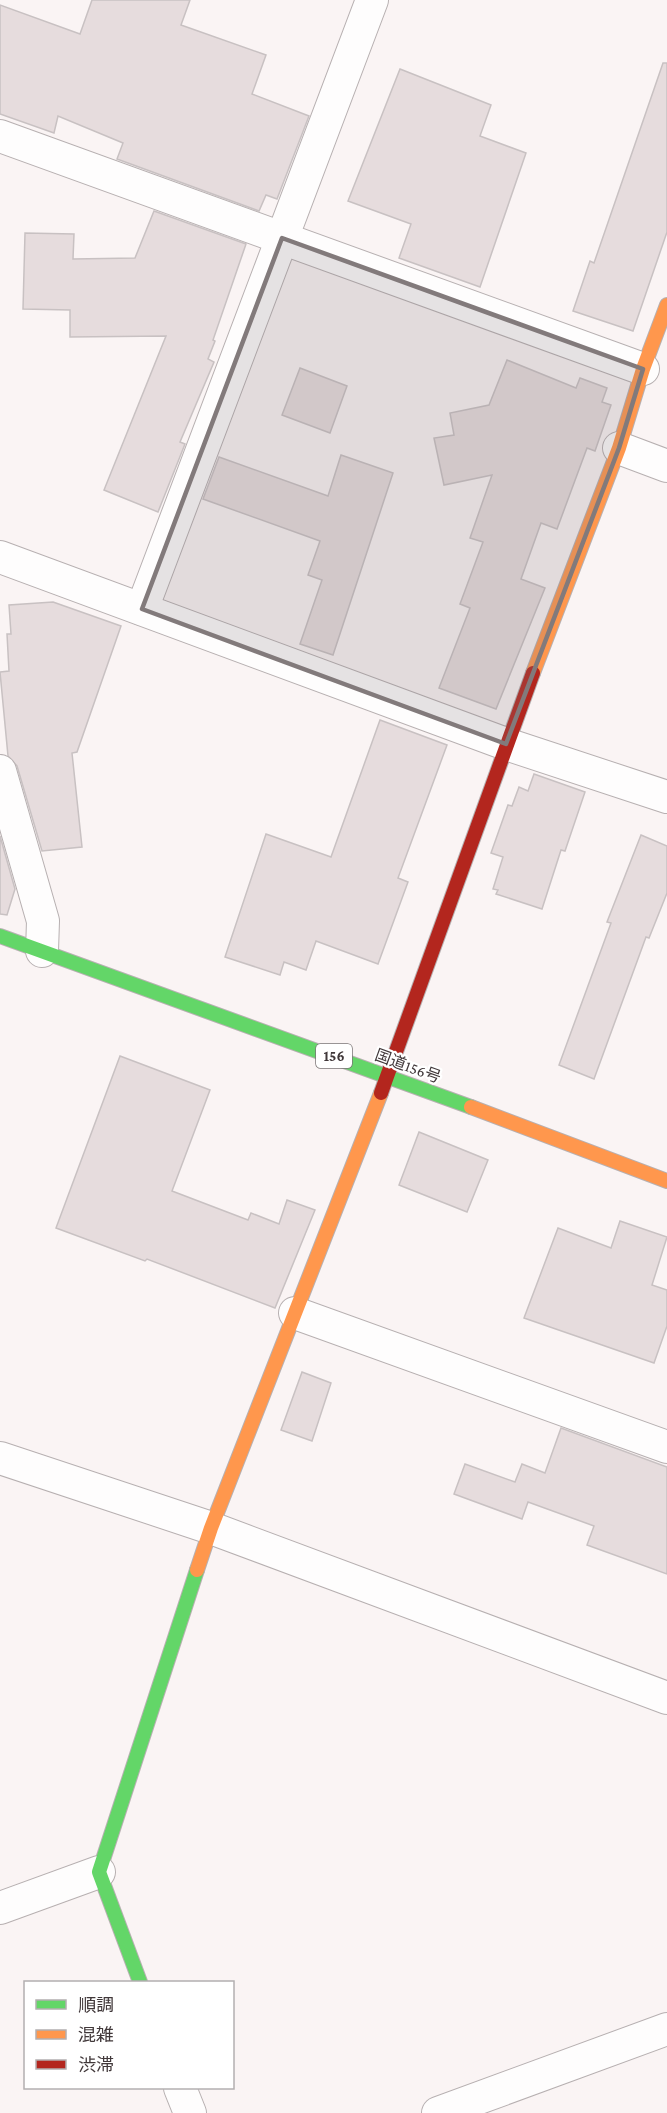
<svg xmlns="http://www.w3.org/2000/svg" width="667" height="2113" font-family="'Crimson Pro','Noto Sans JP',serif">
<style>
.building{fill:#e6dcdd;stroke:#c8c1c2;stroke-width:1.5}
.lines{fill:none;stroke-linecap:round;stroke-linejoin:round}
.street-casing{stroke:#b7b0b1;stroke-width:34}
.fast-casing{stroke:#b7b0b1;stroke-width:16}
.slow-casing{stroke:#b7b0b1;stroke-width:16}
.jam-casing{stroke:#b7b0b1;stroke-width:16}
.street{stroke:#fefdfd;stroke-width:32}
.fast{stroke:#63d668;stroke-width:14}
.slow{stroke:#ff974d;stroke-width:14}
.jam{stroke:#b3261e;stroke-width:14}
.marked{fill:#827a7b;fill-opacity:0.2;stroke:#827a7b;stroke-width:4.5;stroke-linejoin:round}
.labels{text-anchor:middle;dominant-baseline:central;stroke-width:4.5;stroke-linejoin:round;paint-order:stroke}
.shield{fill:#fff;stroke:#7a7475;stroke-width:1.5}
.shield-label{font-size:15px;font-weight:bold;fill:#41383a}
.street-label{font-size:16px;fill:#41383a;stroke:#fff}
</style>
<rect width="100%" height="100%" fill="#faf4f4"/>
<g class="building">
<path d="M92,0h98l-9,25 85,30 -14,39 57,22 -32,83 -11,-4 -7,16 -142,-52 6,-16 -65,-27 -4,17 -54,-19v-109l80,29z"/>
<path d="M663,63h4v169l-34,99 -60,-20 17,-50 4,2z"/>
<path d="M400,69l91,36 -11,31 46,17 -46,134 -81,-29 12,-34 -63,-23z"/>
<path d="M154,211l92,33 -33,96 2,1 -7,18 6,3 -34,80 5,2 -27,68 -54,-22 62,-154 -96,1v-27l-47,-1 2,-76 49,1 -1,25 62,-1z"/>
<path d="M507,360l69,28 4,-10 27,10 -5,14 9,3 -16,46 -8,-3 -30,81 -16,-6 -20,56 24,9 -49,121 -57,-21 31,-80 -10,-4 23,-62 -13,-4 22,-63 -48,10 -10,-47 20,-3 -4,-22 39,-8z"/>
<path d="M300,368l47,18 -17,47 -48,-18z"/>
<path d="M341,455l52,18 -60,182 -33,-11 22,-64 -14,-5 12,-34 -117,-42 16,-42 109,39z"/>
<path d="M53,602l68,24 -44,126 -5,1 10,94 -40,4 -25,-85 -9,-10 -8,-84 9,-1 -2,-37h4l-2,-29z"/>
<path d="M380,720l67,25 -49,133 10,4 -30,82 -62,-23 -10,29 -22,-8 -4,13 -55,-18 41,-123 65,23z"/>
<path d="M534,774l51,18 -20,59 -4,-1 -19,59 -46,-15 2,-4 -5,-1 10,-32 -12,-4 17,-48 4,1 7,-19 9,4z"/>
<path d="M641,835l26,11v47l-18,45 -3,-1 -52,142 -35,-14 52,-142 -4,-1z"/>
<path d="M0,836l15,53 -8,26 -7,-1z"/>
<path d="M120,1056l90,34 -38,101 76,29 3,-7 28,11 8,-24 28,10 -40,98 -128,-49 -2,2 -89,-33z"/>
<path d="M419,1132l69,28 -21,52 -68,-27z"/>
<path d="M620,1221l47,16 -15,48 15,5v36l-13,37 -130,-45 34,-90 53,20z"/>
<path d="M302,1372l29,11 -19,58 -31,-11z"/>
<path d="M561,1428l106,39v107l-80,-29 7,-19 -66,-24 -6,17 -68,-25 11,-30 50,18 7,-18 23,9z"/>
</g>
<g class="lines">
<g class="street-casing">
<g id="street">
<path d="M0,136l643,233"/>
<path d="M619,448l48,18"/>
<path d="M0,557l506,187 161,53"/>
<path d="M142,609l230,-609"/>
<path d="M0,771l43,150 -1,30"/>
<path d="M295,1313l372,134"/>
<path d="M0,1458l211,70 456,170"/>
<path d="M0,1908l99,-36"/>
<path d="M180,2088l10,25"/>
<path d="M438,2113l229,-84"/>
</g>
</g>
<g class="fast-casing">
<g id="fast">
<path d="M0,936l471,171"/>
<path d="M140,1982l-41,-110 98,-302"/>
</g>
</g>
<g class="slow-casing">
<g id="slow">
<path d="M533,673l86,-225 24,-79 24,-64"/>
<path d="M471,1107l196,74"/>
<path d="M197,1570l14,-42 170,-435"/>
</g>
</g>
<g class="jam-casing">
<path id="jam" d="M381,1093l152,-420"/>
</g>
<use href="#street" class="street"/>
<use href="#fast" class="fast"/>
<use href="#slow" class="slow"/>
<use href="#jam" class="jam"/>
</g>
<path class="marked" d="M282,238l361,131 -24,79 -113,296 -364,-135z"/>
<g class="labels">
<rect class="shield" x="316" y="1044" width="36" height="24" rx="4.5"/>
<g class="shield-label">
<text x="334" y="1056">156</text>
</g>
<g class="street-label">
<text transform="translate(408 1066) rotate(20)">国道156号</text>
</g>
</g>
<rect x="24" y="1981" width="210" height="108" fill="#ffffff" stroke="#b3afb0" stroke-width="1.5"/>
<rect x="36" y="2000" width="30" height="9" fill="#63d668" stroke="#b3afb0" stroke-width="1.5"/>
<text x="78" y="2011" font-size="18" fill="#41383a">順調</text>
<rect x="36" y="2030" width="30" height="9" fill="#ff974d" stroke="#b3afb0" stroke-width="1.5"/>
<text x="78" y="2041" font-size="18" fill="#41383a">混雑</text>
<rect x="36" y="2060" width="30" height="9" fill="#b3261e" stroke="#b3afb0" stroke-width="1.5"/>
<text x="78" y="2071" font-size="18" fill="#41383a">渋滞</text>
</svg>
